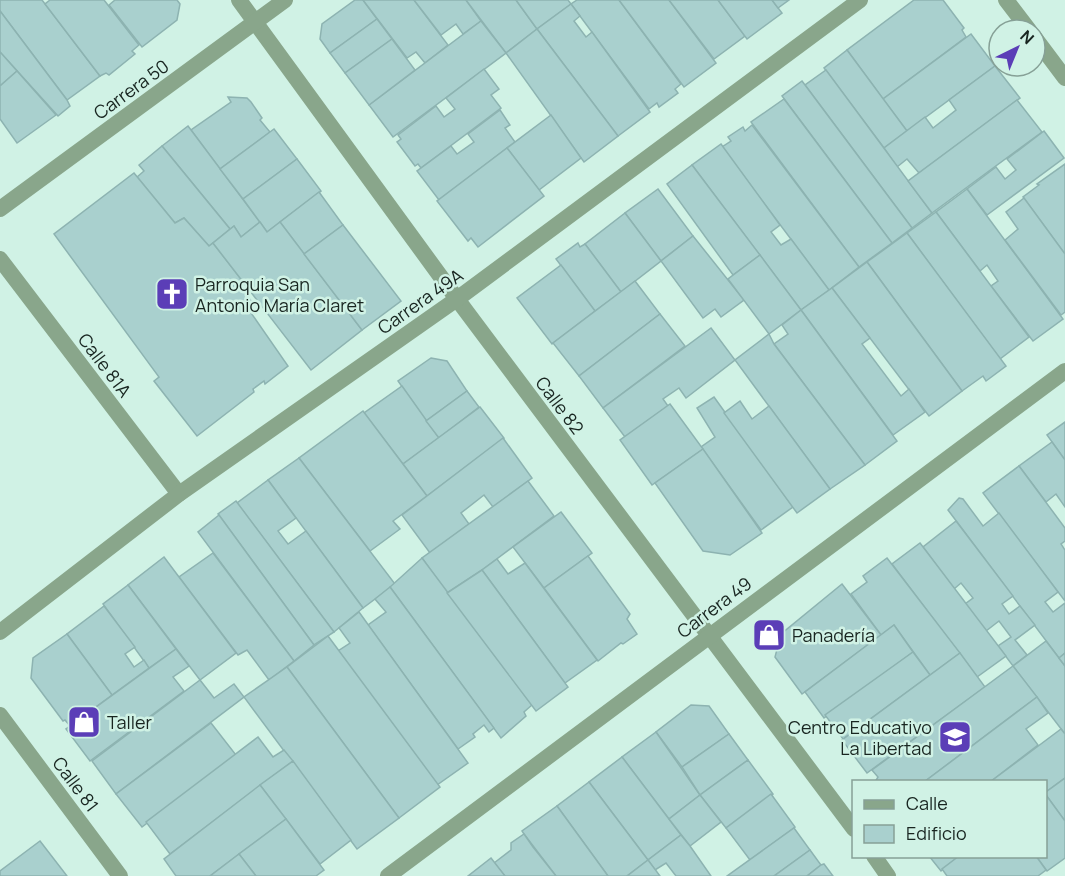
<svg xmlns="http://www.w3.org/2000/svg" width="1065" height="876" font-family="Manrope,sans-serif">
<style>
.building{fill:#a9d0ce;stroke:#8db3b1;stroke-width:1.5}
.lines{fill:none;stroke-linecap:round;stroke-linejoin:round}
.minor{stroke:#89a68b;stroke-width:16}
.tertiary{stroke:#89a68b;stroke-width:16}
.labels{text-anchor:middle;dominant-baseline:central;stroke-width:5;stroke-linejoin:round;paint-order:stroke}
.street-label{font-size:18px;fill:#182520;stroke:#d0f2e5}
.poi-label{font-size:18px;fill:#182520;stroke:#d0f2e5;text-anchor:start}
</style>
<rect width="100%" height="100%" fill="#d0f2e5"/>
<g class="building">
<path d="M0,0h42l58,76 -33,24 -67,-89z"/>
<path d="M50,0h54l35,45 -7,6 3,3 -26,21 -3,-2 -6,3 -55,-72z"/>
<path d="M115,0h62l3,4 -3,16 -35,27 -33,-42z"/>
<path d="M355,0h8l14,19 -47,34 -10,-14 2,-15z"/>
<path d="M363,0h51l34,45 -23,18 -9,-11 -9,6z"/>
<path d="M414,0h52l15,21 -18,13 -7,-10 -15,11z"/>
<path d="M466,0h50l21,29 -31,24z"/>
<path d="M516,0h52l3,4 -34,25z"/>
<path d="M577,0h42l62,84 -6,5 3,4 -19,14 -2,-4 -8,6 -78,-105z"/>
<path d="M619,0h50l47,63 -32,24z"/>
<path d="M669,0h49l27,36 -31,23z"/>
<path d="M718,0h54l10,13 -35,26z"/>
<path d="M772,0h17l-11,8z"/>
<path d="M914,0h29l21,28 -2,2 4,7 -83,62 -36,-49z"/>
<path d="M571,4l9,12 -6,5 12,16 6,-5 58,80 -32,24 -81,-107z"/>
<path d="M0,11l67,89 3,6 -12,10 -58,-64z"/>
<path d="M377,19l15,20 -47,34 -15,-20z"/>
<path d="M481,21l25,32 -113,84 -24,-32z"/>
<path d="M537,29l81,107 -34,26 -78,-109z"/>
<path d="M971,34l24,32 -88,65 -24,-32z"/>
<path d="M392,39l23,31 -46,35 -24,-32z"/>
<path d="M847,50l60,81 -23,17 -60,-80z"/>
<path d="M0,52l17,19 -17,15z"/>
<path d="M995,66l25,32 -101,75 -12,-14 -10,8 -13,-19 41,-31 8,11 23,-18 -7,-10z"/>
<path d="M484,69l15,20 -8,6 10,13 -80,60 -3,-4 -3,2 -18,-24 4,-3 -3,-4 38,-29 8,11 11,-8 -9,-11z"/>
<path d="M826,70l106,143 -20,15 -107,-143z"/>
<path d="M17,71l39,44 -39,28 -17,-24v-33z"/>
<path d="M802,81l110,147 -20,15 -110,-147z"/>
<path d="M228,97l19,1 4,4 11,16 -2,2 10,12 -50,37 -29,-39 40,-28z"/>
<path d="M784,99l108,144 -33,24 -108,-145z"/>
<path d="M1017,100l25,32 -110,81 -24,-32z"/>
<path d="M500,110l10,15 -5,3 10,14 -76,58 -22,-29 34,-25 6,8 17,-12 -6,-8z"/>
<path d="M551,115l30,43 -42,32 -32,-42z"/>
<path d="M752,125l107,142 -30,23 -107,-143 9,-6 -3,-4 15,-10 2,4z"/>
<path d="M188,126l72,96 -19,15 -7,-11 -4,3 -68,-83z"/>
<path d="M274,129l23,30 -54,40 -23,-30z"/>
<path d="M1044,131l20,27 -77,57 -20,-26 29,-22 9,12 11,-9 -9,-11z"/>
<path d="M721,144l59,81 -9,7 10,13 10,-6 38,51 -28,20 -109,-145z"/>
<path d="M162,146l68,83 -21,17 -25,-28 -9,5 -38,-46 7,-6 -5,-6z"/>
<path d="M507,148l37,48 -66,51 -7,-9 -3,3 -31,-40z"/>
<path d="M297,159l24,32 -54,41 -24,-33z"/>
<path d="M1065,164v90l-42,-57 16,-12 -2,-1z"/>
<path d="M692,165l68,90 -27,20 -66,-91z"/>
<path d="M134,173l41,50 9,-5 25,28 4,-3 28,36 -3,4 16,22 -5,5 39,56 -23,18 -1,-3 -11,8 1,3 -57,44 -43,-55 5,-4 -105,-143z"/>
<path d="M658,189l35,47 -32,25 -36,-48z"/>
<path d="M967,189l96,130 -30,22 -42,-55 7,-5 -11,-16 -7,6 -44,-59z"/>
<path d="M319,192l24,33 -39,29 -24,-32z"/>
<path d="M1024,198l41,56v58l-4,3 -56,-75 13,-11 -12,-17z"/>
<path d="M936,212l93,125 -29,22 -93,-126z"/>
<path d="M625,213l36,48 -40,31 -36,-48z"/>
<path d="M260,222l7,10 13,-10 82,108 -51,40 -98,-127 21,-17 7,11z"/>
<path d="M343,225l58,76 -39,29 -58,-76z"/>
<path d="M907,233l99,133 -20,15 -3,-5 -21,15 -95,-129z"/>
<path d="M693,236l51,64 -23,17 -6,-8 -12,9 -42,-57z"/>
<path d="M578,243l2,4 5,-3 36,48 -26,19 -39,-52z"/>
<path d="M760,255l41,55 -32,24 -41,-55z"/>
<path d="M867,262l95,129 -33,25 -97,-128z"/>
<path d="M561,265l34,46 -43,33 -35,-46z"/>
<path d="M635,281l25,33 -81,62 -26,-33z"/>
<path d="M832,288l38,50 -8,6 39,52 8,-7 16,23 -32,23 -92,-125z"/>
<path d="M801,310l96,131 -32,24 -91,-121 14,-10 -6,-9z"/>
<path d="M660,314l25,32 -82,62 -24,-32z"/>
<path d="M711,328l24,32 -49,38 -7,-10 -16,11 5,7 -43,31 -22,-29z"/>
<path d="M769,334l5,10 91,121 -35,24 -95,-129z"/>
<path d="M431,358l16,3 20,30 -41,30 -28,-40z"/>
<path d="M402,386l37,52 -36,26 -39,-51z"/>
<path d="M467,391l12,16 -40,31 -13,-17z"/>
<path d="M714,397l79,110 -32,23 -60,-83 14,-10 -18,-29z"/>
<path d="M740,401l12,18 17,-13 61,83 -33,24 -73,-100z"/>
<path d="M670,404l33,45 -51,36 -32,-45z"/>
<path d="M480,407l24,31 -77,58 -24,-32z"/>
<path d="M363,411l64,85 -34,25 7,8 -30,22 -71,-93z"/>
<path d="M1065,422v38l-18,-25z"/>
<path d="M503,438l29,40 -39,29 -9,-12 -23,18 8,11 -39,29 -28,-38z"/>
<path d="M1052,442l13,18v47l-9,-13 -10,8 -27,-36z"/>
<path d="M703,449l59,84 -32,22 -27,-4 -48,-68z"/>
<path d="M299,458l96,126 -32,24 -95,-128z"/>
<path d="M1019,466l46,62v13l-4,3 4,6v51l-82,-108z"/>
<path d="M268,480l28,38 -18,13 10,13 18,-13 57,77 -29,24 -97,-129z"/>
<path d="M528,481l26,35 -72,54 -35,23 -25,-35z"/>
<path d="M959,498l4,1 20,27 16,-13 59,79 -13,10 8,10 12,-9v50l-6,5 -111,-148z"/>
<path d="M236,501l98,131 -20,13 -96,-131z"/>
<path d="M561,512l31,41 -48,35 -31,-41z"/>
<path d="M219,515l95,130 -20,16 -96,-129z"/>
<path d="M956,521l57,75 -11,8 7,10 11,-8 15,19 -20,15 12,15 -14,11 -15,-20 13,-9 -12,-16 -13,10 -21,-27 8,-6 -12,-15 -7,6 -31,-42z"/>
<path d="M920,543l86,113 -29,21 -85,-113z"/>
<path d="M213,553l81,108 -25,19 -22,-30 -9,5 -59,-78z"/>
<path d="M588,556l42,58 -3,5 10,15 -14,10 -2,-1 -23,18 -54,-73z"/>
<path d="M164,557l72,96 -36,27 -72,-95z"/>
<path d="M422,558l110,147 -8,7 2,4 -25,22 -111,-151z"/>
<path d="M887,558l73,95 -30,22 -36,-50 -13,10 -30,-41 16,-12 -4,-6z"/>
<path d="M497,559l11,15 17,-11 72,97 -32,23 -83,-113z"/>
<path d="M482,570l86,117 -32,24 -89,-118z"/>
<path d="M842,584l39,51 -79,59 -27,-37 6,-23z"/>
<path d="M128,585l48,64 -27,19 -46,-64z"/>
<path d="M390,587l104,141 -5,4 -5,-7 -11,9 2,3 -17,12 -90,-124 18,-13 -11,-13z"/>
<path d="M104,606l31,41 -10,7 9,13 10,-7 5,8 -37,27 -45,-61z"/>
<path d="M359,612l109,151 -31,22 -99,-134 12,-8 -11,-15z"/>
<path d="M894,625l19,27 -89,66 -19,-26z"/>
<path d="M67,634l45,61 -42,31 -5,-6 -2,1 -32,-43 2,-20z"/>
<path d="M328,636l112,151 -41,31 -112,-151z"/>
<path d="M1046,641l19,25v68l-52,-68z"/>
<path d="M176,649l13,17 -16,11 11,14 -94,70 -24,-32z"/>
<path d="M913,652l17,23 -87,64 -18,-24z"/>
<path d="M960,653l25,34 -118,86 -25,-33z"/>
<path d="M1065,653v13l-6,-8z"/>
<path d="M1013,666l24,31 -113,85h-49l3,-5 -6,-7z"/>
<path d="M287,667l112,151 -42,31 -113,-152z"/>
<path d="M200,680l14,18 20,-14 10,13 -128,97 -24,-33z"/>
<path d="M1037,697l11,16 -22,16 12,16 -48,37h-66z"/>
<path d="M691,705l18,1 20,28 -47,33 -26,-35z"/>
<path d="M211,723l25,32 -94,72 -26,-33z"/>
<path d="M1061,729l4,5v44l-19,14v-10h-56z"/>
<path d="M656,732l44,63 -31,24 -47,-62z"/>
<path d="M729,734l19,26 -48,35 -18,-28z"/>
<path d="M258,737l15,20 11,-7 9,11 -123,93 -24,-32z"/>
<path d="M622,757l59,78 -33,25 -59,-78z"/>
<path d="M748,760l25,34 -47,34 -26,-33z"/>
<path d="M293,761l58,79 -31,24 -60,-79z"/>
<path d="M1065,778v43l-19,-26v-3z"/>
<path d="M589,782l59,78 -21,16h-19l-51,-70z"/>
<path d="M260,785l26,34 -76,57h-34l-12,-17z"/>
<path d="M771,794l24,33 -45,33 -24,-32z"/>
<path d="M700,795l21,27 -31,24 -21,-27z"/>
<path d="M1046,795l19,26v37l-18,13 -11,-15h10z"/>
<path d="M557,806l51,70h-52l-32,-42 -2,-3z"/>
<path d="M286,819l38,51 -8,6h-60l-17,-22z"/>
<path d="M794,828l16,22 -36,26h-47z"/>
<path d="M524,834l9,13 23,29h-51l-11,-13 17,-13v-7z"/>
<path d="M681,835l9,11 21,30h-35l-10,-13 -11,7 -7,-10z"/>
<path d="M40,841l27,35h-67v-5z"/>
<path d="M810,850l11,15 -14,11h-33z"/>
<path d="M239,854l17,22h-46z"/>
<path d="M929,856h30l-18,15z"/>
<path d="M959,856h77l10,14 -8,6h-91l-5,-7z"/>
<path d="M491,858l14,18h-37z"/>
<path d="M648,860l12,16h-33z"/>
<path d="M824,864l9,12h-26l14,-11z"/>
</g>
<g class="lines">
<g class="minor">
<path d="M239,0l218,299 397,530"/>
<path d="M1006,0l23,30"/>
<path d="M1035,38l30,40"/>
<path d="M0,209l285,-209"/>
<path d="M0,259l179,235"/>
<path d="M0,632l179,-138 278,-195 403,-299"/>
<path d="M0,715l120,161"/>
<path d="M874,856l14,20"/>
</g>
<path class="tertiary" d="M388,876l677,-505"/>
</g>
<defs>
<g id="church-square" transform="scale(1.725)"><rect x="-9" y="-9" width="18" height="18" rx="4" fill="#5b3eb7" stroke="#d0f2e5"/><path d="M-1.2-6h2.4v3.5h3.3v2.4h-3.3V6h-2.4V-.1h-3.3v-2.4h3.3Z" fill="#fff"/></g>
<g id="shop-square" transform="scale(1.725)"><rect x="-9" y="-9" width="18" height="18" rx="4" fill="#5b3eb7" stroke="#d0f2e5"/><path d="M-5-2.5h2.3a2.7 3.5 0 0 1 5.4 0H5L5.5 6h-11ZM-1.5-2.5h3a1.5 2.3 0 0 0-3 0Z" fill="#fff"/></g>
<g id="school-square" transform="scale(1.725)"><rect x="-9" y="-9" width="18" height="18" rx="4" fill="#5b3eb7" stroke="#d0f2e5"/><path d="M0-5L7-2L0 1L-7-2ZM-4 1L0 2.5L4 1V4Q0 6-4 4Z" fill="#fff"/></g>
</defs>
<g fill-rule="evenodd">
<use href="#church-square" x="172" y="294"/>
<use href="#shop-square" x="769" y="635"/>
<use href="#shop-square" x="84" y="722"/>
<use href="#school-square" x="955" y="737"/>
</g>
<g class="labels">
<g class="street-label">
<text transform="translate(131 89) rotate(-36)">Carrera 50</text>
<text transform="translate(420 301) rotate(-35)">Carrera 49A</text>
<text transform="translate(105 365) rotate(53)">Calle 81A</text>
<text transform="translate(560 405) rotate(53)">Calle 82</text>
<text transform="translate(714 607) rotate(-37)">Carrera 49</text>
<text transform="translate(76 784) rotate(53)">Calle 81</text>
</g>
<g class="poi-label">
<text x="195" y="284">Parroquia San<tspan x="195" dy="21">Antonio María Claret</tspan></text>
<text x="792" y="635">Panadería</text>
<text x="107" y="722">Taller</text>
<text x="932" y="727" text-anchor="end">Centro Educativo<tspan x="932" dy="21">La Libertad</tspan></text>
</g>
</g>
<rect x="852" y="780" width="195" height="78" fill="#d0f2e5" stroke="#86a096" stroke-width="1.5"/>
<rect x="864" y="800" width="30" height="9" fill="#89a68b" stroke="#86a096" stroke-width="1.5"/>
<text x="906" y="810" font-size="18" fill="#182520">Calle</text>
<rect x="864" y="825" width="30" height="18" fill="#a9d0ce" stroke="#86a096" stroke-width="1.5"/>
<text x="906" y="840" font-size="18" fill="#182520">Edificio</text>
<g transform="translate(1017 48) rotate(43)"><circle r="28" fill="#d0f2e5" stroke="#86a096" stroke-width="1.5"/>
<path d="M0-4.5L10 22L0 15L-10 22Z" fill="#5b3eb7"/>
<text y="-9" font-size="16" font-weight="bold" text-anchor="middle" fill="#182520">N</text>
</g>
</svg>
